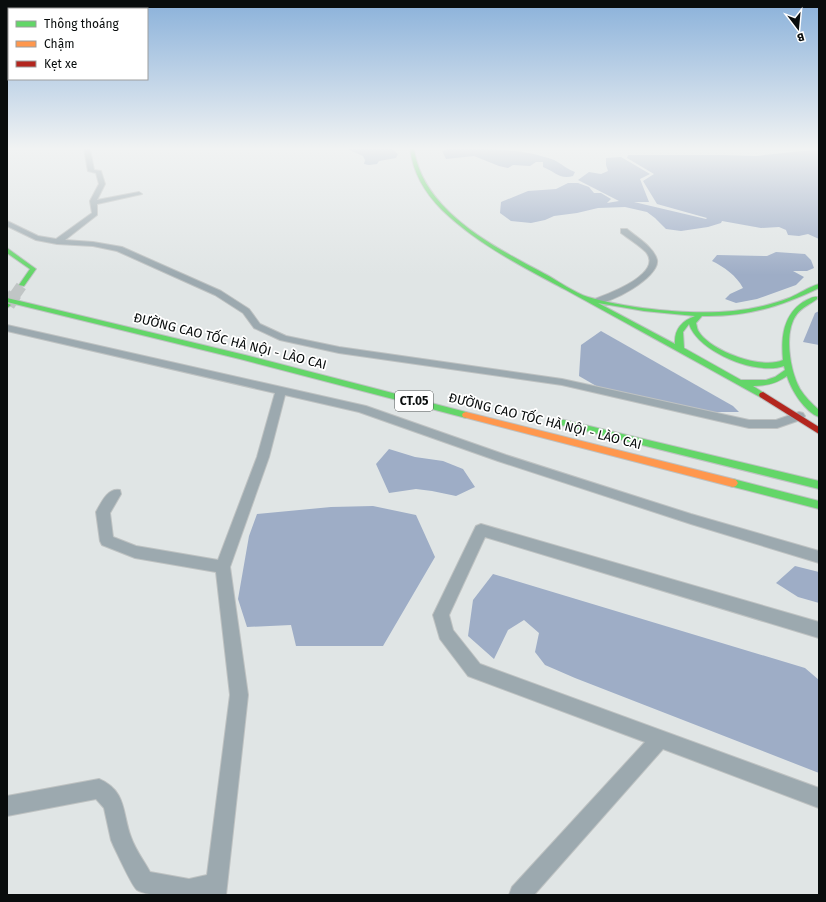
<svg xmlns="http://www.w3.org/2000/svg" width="826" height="902" font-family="'Fira Sans',sans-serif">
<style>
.water{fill:#9eadc6}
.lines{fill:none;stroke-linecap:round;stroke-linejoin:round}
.secondary-tunnel-far1{stroke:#c0c5c5;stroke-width:11;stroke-dasharray:11 5.5;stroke-linecap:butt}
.secondary-tunnel{stroke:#c0c5c5;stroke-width:14;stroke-dasharray:14 7;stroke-linecap:butt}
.street-casing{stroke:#bec2c2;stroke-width:2}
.fast-casing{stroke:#bec2c2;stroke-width:2}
.slow-casing{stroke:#bec2c2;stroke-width:2}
.jam-casing{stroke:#bec2c2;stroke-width:2}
.street{fill:#9ca9af;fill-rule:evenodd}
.fast{fill:#63d668;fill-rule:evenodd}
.slow{fill:#ff974d;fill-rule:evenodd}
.jam{fill:#b3261e;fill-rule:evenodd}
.labels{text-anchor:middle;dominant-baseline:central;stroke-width:3.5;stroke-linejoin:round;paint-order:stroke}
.shield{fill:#fff;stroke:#535656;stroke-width:1}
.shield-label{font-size:12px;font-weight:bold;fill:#090d0d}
.street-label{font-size:13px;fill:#090d0d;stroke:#fff}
</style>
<rect width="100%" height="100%" fill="#e0e5e5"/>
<g class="water">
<path d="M347,149h45l6,5 -2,4 -17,3 -2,3 -8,1 -5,-1 1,-4 -2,-4z"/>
<path d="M447,149c36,0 73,-2 107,11 8,4 13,9 21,12l-2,4c-13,4 -19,-5 -30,-9v-5h-7l-6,4 -17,-1 -5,3 -9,-2 -25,-10 -28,3 -4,-8z"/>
<path d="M811,150h8v89l-11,-5 -9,2 -11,-1 -2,-5 -7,-3 -18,1 -39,-7 -1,2 -13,4 -27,4 -15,-2 -11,-11 -8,-6 -22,-5 -27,1 -21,5 -23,3 -9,4 -14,3 -20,-2 -11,-8 1,-11 27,-11 28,-2 12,-6h10l11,4 5,6h7l10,6 -4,4 12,-2 -41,-21 11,-8 12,2 7,-3 -2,-6v-7l15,-1 29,17 -10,5 9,23h-15l72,17 1,-1 -50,-14 -14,-23 11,-7 -27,-16 1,-3h97l31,1z"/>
<path d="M776,252l29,2 6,6 3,8 -7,3h-14l11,6 -8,8 -39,14 -21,4 -11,-4 5,-5 13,-6c-7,-13 -19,-21 -31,-27l5,-6 50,1z"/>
<path d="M819,311v34l-16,-3 12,-29z"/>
<path d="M601,331l132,75 6,6h-28l-113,-25 -19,-11 2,-31z"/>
<path d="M389,449l26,8 28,4 20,8 12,18 -19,9 -24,-5 -16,-2 -27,4 -13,-29z"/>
<path d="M373,506l43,9 19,42 -52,89h-87l-5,-21 -44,2 -9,-28 11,-63 8,-22 74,-7z"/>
<path d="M795,566l24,6v31l-21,-6 -22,-14z"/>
<path d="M493,574l312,94 14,12v93l-244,-95 -30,-13 -10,-13 4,-19 -15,-13 -16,10 -14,29 -26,-23 5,-36z"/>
</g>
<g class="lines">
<path class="secondary-tunnel-far1" d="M15,295l7,-10"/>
<path class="secondary-tunnel" d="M8,305l7,-11"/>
<g class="street-casing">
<g id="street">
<path d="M84,149h6l4,21 7,1 4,13 -8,16 42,-8 3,2 -45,10v11l-32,25 28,2 29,5 99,44 28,18 11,15 26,12 53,11 223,32 187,41h27l23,-8 4,1 2,3 -2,3 -26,9h-28l-187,-43 -223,-32 -59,-13 -26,-12 -11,-15 -28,-18 -98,-44 -24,-5 -36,-2 -21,-4 -29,-14v-5l31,15 18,3 36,-26 -2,-12 9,-17 -3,-11 -8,-2z"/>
<path d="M621,229h6c9,8 27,18 30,31 3,17 -49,46 -62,43l-1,-2 1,-2c13,-5 69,-25 51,-47 -7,-7 -17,-13 -25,-19z"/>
<path d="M7,325l359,81 140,49 185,59 128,37v12l-128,-39 -193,-63 -139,-49 -74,-17 -16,62 -39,110 18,128 -22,200c-18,0 -75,4 -89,-5 -5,-4 -19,-35 -23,-43l-3,-7 -7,-32 -8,-9 -89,17v-20l92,-17c28,12 23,34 32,58 4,12 13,24 19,35l39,7 18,-4 23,-180 -14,-123 -81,-14 -33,-13 -2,-4 -4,-29c5,-9 12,-25 24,-22l1,4 -11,19 3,24 23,9 82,14 39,-103 18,-64 -268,-62z"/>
<path d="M481,524l338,98v16l-334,-101 -36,78 4,15 27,34 339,124v20l-156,-59 -129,146h-25l3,-8 133,-145 -177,-66 -28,-37 -7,-24 43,-89z"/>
</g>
</g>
<g class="fast-casing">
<g id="fast">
<path d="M410,149h4c9,63 81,98 131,125 13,7 30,19 43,23 42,12 102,18 145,14 18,-2 38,-6 56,-13 10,-4 19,-11 30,-14v4c-39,19 -73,29 -117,28l-6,7c1,3 1,7 3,9 12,19 63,38 84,28 -2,-22 0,-45 20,-58 5,-2 9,-6 14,-5v2c-6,5 -15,8 -20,15 -14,18 -7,57 3,75 5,8 12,15 19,21v7c-14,-5 -28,-27 -32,-41 -11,8 -22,10 -34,10l14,9 -4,3 -3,-1c-64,-36 -129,-71 -194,-107 -43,-23 -89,-46 -124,-80 -17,-17 -29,-37 -32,-61zM598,303l46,8 51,5c-13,5 -21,13 -20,28zM689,324c9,28 68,52 95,42l1,4 -10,7 -9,3h-25l-57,-32 -1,-16z"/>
<path d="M7,248l29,21 -12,17 -5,-1 11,-16 -23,-16z"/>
<path d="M7,298l238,57 221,57 4,3 -4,3 -226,-59 -233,-57z"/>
<path d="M7,303l4,2 -4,3z"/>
<path d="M560,419l259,62v8l-262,-65 -1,-2 1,-2z"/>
<path d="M733,479l86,22v8l-89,-23 -2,-3 2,-3z"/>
</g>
</g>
<g class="slow-casing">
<path id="slow" d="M466,412l267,67 3,1 2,3 -2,3 -3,1 -270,-70 -1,-2 1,-2z"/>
</g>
<g class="jam-casing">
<path id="jam" d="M763,392l56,35v7l-59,-37 -1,-2 1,-2z"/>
</g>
<use href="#street" class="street"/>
<use href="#fast" class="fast"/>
<use href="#slow" class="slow"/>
<use href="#jam" class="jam"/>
</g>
<linearGradient id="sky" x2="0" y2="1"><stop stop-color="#8ab1da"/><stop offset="0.54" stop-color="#f1f3f3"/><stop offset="1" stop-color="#f1f3f3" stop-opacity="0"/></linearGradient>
<rect width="826" height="275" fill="url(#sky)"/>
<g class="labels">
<rect class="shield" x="395" y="391" width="38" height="20" rx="3"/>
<g class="shield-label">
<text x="414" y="401">CT.05</text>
</g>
<g class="street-label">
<text transform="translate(230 341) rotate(14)">ĐƯỜNG CAO TỐC HÀ NỘI - LÀO CAI</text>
<text transform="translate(545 421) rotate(14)">ĐƯỜNG CAO TỐC HÀ NỘI - LÀO CAI</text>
</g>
</g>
<rect width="826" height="902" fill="none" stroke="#090d0d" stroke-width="16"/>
<rect x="8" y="8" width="140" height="72" fill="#ffffff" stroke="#9d9e9e"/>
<rect x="16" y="21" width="20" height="6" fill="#63d668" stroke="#9d9e9e"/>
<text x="44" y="28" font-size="12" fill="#090d0d">Thông thoáng</text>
<rect x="16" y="41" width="20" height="6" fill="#ff974d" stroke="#9d9e9e"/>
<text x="44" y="48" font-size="12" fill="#090d0d">Chậm</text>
<rect x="16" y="61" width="20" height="6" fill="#b3261e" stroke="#9d9e9e"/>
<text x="44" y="68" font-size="12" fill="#090d0d">Kẹt xe</text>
<g transform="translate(798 28) rotate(164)" stroke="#ffffff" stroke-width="3" paint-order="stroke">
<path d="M0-3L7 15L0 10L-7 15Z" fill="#090d0d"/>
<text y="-6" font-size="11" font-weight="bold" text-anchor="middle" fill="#090d0d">B</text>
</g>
</svg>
